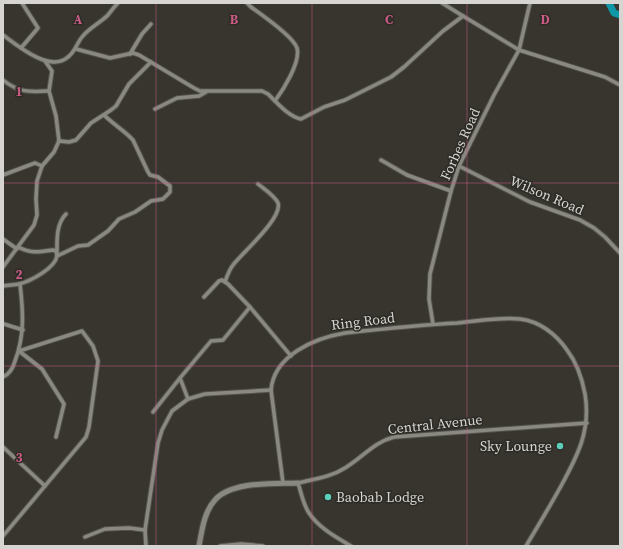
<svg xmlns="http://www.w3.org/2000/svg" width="623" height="549" font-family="'Source Serif 4',serif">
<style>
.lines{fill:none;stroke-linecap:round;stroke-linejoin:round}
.river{stroke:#0f97a6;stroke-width:7}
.street-casing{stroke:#52514b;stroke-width:5.5}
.secondary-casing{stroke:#52514b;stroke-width:7}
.street{stroke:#8a8981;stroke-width:3.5}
.secondary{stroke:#8a8981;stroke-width:5}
.grid{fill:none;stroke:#c95a84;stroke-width:1;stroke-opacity:0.55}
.poi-dot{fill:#5cceba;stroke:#2c2b25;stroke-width:1.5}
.labels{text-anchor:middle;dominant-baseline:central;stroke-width:3;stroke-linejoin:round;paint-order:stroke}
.street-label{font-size:14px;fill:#d6d5d1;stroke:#2c2b25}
.poi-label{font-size:14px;fill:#d6d5d1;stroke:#2c2b25;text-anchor:end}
.grid-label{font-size:13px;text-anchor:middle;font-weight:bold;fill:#c95a84;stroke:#2c2b25;stroke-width:3;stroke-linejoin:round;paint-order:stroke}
</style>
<rect width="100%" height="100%" fill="#37352e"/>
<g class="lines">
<path class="river" d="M609,3l5,10 6,2"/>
<g class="street-casing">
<g id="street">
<path d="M247,3l4,4c11,8 42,29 46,41 4,14 -14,42 -22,53 7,7 16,16 26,18l23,-12 21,-7 46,-23 13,-10 39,-36 20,-15 56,34 86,27 15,8"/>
<path d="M442,3l21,13"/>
<path d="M3,35c15,11 47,38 65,22 7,-5 9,-14 14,-20 7,-9 18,-14 26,-22 3,-4 6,-8 10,-12"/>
<path d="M21,48l17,-20 -16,-25"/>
<path d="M76,49l34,9 23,-5 6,2 55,33 6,3h62l6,3 7,7"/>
<path d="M130,54l12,-20 9,-10"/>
<path d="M3,80c16,13 27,12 46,11"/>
<path d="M155,109l22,-11 22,-2 7,-4"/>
<path d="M59,141l10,1 7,-2 15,-17 20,-13 5,-4 13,-22 22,-22"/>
<path d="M381,160l26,15 44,16"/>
<path d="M459,166l71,36 50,18 14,8 11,9 15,16"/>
<path d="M3,175l32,-12 7,3 12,-14 5,-11 -3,-25 -7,-25 3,-20 -7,-10"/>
<path d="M3,239l14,10"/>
<path d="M18,247c14,7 21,5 35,3l3,1 1,5"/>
<path d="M57,253c0,-13 -1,-29 9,-39"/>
<path d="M3,267l31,-42 3,-10 -1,-16 1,-18 5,-15"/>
<path d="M225,282c2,-6 4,-12 8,-17 9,-12 50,-47 45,-62 -3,-7 -14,-14 -20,-19"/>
<path d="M3,286c5,-1 11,-1 16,-2 12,-3 36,-16 38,-28l21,-10 10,-1 20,-14 11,-12 16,-7 16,-11 12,-2 7,-7v-6l-12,-9 -8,-2 -2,-3 -15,-32c-8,-9 -20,-16 -29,-25"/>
<path d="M204,297l15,-16 3,-1 6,4 22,23 41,49"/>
<path d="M4,324l19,6"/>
<path d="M433,324l-4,-25 1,-25 21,-83 8,-25 35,-71 25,-45 11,-47"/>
<path d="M19,351l23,18 22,35 -8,33"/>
<path d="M3,377c7,-3 10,-9 12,-16 10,-26 8,-51 5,-77"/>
<path d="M180,378l31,-37 12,-1 27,-33"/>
<path d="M153,412l27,-34 8,21"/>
<path d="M3,447l42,39"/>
<path d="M283,483l-12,-93c3,-35 44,-52 74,-57 37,-4 74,-8 112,-10 21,-2 42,-6 63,-4 19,2 36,15 47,31 10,13 15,28 18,44 6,36 -7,61 -24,92 -11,20 -23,40 -35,60"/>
<path d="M3,536l83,-99 3,-10 9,-66 -5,-15 -11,-15 -63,20"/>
<path d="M85,537l20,-8 24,-1 16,2"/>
<path d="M146,546l-1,-16 13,-87 4,-13 10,-19 16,-12 17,-5 66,-4"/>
<path d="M220,546l21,-2 22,2"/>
<path d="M351,546c-15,-9 -32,-18 -42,-33 -6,-9 -8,-21 -11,-30 16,-4 33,-6 47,-15 17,-10 29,-26 49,-31l193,-14"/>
</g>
</g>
<g class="secondary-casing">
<path id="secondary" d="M199,546c3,-16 5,-34 16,-46 16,-19 60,-16 83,-17"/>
</g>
<use href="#street" class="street"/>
<use href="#secondary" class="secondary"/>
</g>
<path class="grid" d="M156,3v543M312,3v543M467,3v543M3,183h617M3,366h617"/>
<g class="poi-dot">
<circle cx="560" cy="446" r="4"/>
<circle cx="328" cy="497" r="4"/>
</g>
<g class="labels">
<g class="street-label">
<text transform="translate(460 144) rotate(-66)">Forbes Road</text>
<text transform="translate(547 195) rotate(23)">Wilson Road</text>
<text transform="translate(363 321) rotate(-7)">Ring Road</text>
<text transform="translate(435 424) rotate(-6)">Central Avenue</text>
</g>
<g class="poi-label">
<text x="552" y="446">Sky Lounge</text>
<text x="336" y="497" text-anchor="start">Baobab Lodge</text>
</g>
</g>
<g class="grid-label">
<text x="78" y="24">A</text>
<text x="234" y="24">B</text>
<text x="389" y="24">C</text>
<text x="545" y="24">D</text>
<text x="19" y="96">1</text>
<text x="19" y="279">2</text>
<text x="19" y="462">3</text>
</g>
<rect width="623" height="549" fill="none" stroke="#d6d5d1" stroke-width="8"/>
</svg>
